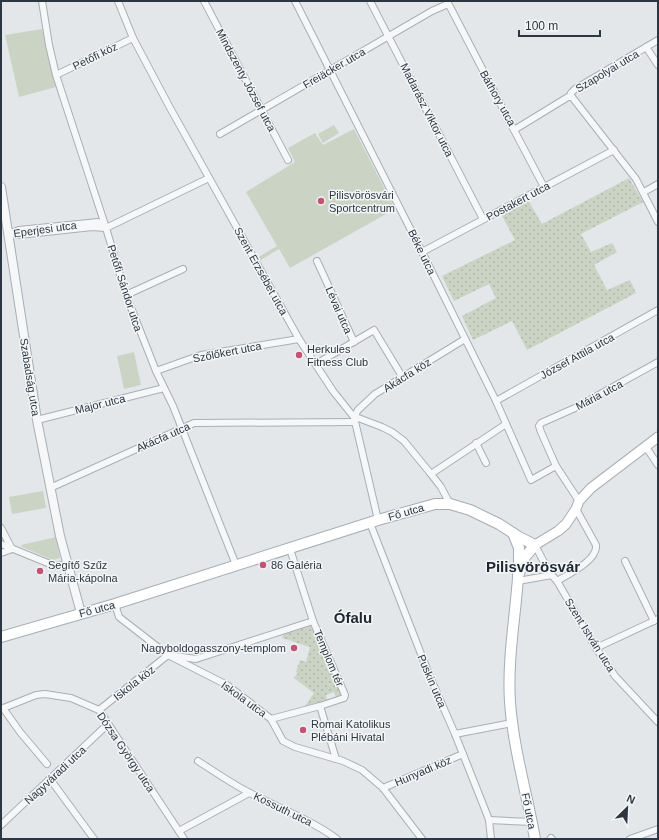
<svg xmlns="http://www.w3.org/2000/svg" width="659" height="840" font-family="Arial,sans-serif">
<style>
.grass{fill:url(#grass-dots)}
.park{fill:#cbd3c5}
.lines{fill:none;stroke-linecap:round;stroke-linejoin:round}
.minor-casing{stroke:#a9afb4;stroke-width:8}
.tertiary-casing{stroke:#a9afb4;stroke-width:10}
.secondary-casing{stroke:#a9afb4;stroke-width:11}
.primary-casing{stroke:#a4adb5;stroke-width:12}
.minor{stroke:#f6f7f9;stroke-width:6}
.tertiary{stroke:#f6f7f9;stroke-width:8}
.secondary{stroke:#fff;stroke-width:9}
.primary{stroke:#fff;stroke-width:10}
.poi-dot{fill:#c25574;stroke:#f3f5f7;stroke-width:1.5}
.labels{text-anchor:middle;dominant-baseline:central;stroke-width:3;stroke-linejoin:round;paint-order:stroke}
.street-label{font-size:11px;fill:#2d3741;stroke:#f3f5f7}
.poi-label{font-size:11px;fill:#2d3741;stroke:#f3f5f7;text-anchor:start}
.district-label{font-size:15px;font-weight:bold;fill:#1f2832;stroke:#f3f5f7}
</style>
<defs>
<pattern id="grass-dots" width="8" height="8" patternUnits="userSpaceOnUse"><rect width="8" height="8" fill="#cbd3c5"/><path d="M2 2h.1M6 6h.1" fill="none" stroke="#afb6aa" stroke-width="1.8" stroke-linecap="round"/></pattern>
</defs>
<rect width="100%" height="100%" fill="#e3e7ea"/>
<g class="grass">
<path d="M629,178l14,24 -62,32 10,18 21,-9 5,9 -23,13 13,25 23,-10 6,13 -109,57 -15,-29 -39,19 -11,-24 34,-18 -7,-14 -35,17 -12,-25 73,-36 -14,-26 27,-14 14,24z"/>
<path d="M312,624l30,71 -6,2 -2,-5 -8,3 1,5 -21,6h-1l9,-13 -20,-15 4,-5 -2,-1 4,-12 6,2 4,-15 -28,-9 2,-5z"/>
</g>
<g class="park">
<path d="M42,29l14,58 -37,10 -14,-62z"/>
<path d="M334,125l5,8 -16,10 -5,-9z"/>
<path d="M354,129l41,80 -105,59 -11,-19 -20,12 -2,-3 20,-12 -31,-54 49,-30 -7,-14 27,-15 8,12z"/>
<path d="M134,352l7,33 -17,4 -7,-33z"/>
<path d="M43,491l3,17 -34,6 -3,-17z"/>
<path d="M56,537l4,21 -7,2 -31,-13 -1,-2z"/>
</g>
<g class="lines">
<g class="minor-casing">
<g id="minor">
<path d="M42,1l7,44 7,30 50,153 20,67 30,76 17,35 63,159"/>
<path d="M118,1l15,37 36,68 130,233 34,52 20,25 29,11 10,5 12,9 27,33 10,13 9,17"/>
<path d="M204,1l84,159"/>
<path d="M295,1l127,251 74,149 35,79 25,-14"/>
<path d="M370,1l113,218"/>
<path d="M447,1l67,129 54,-33h4l64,82 22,43"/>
<path d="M646,47l12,18"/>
<path d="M56,75l77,-37"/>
<path d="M570,96l1,-3 4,-4 83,-49"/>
<path d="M514,130l30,57"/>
<path d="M220,134l212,-123 16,-7"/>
<path d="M644,192l14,-8"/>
<path d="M11,233l8,-3 79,-8 7,5"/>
<path d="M8,234l11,1 73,-8 14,1 103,-50"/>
<path d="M422,252l192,-102"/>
<path d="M317,261l37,81"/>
<path d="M126,295l57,-26"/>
<path d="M316,364l58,-34 29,48"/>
<path d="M156,371l45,-16 98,-16"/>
<path d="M496,401l162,-91"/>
<path d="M37,420l127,-32"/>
<path d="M476,443l10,20"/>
<path d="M646,447l12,18"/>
<path d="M431,474l75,-50"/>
<path d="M50,488l144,-65 161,-1"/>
<path d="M579,501l-23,-35 -15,-34 -2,-6 2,-3 34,-15 83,-46"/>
<path d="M378,520l-24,-103 4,-7 17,-16 90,-55"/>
<path d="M370,523l60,154 25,57 31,78 3,8 2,19"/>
<path d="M1,528l11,21"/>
<path d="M1,544l54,22 12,-2"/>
<path d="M535,545l14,27 8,9 39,67 19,28 43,46"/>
<path d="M1,553l11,-4"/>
<path d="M625,561l29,60"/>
<path d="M518,581l34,-6"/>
<path d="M557,581c12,-7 41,-21 39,-36l-20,-36"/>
<path d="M115,604l4,13 49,38 59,30 44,34 12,22 12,6 48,14 19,9 21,18 39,51"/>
<path d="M596,648l62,-29"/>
<path d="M320,706l16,53"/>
<path d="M3,708l17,24 27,32"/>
<path d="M1,709l35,-14 9,-1 26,4 28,12 85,129"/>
<path d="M99,710l69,-55 28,4 117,-38"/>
<path d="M271,719l49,-13 24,-8 1,-3 -32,-74 -23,-72"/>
<path d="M455,734l57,-11"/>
<path d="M198,761c17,11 33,22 50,31 30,16 62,27 89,47"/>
<path d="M50,779l44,60"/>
<path d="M383,788l80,-34"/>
<path d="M489,820l43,2"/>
<path d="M1,825l107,-101"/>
<path d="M179,831l70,-38"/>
<path d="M551,838l1,1"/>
<path d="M630,839l28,-10"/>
</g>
</g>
<g class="tertiary-casing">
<path id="tertiary" d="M1,187l36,233 23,116 21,77"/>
</g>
<g class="secondary-casing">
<path id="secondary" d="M535,545l23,-14 8,-7 10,-15 3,-8 12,-13 67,-51"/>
</g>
<g class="primary-casing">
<g id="primary">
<path d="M513,533l6,15v14c-2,47 -12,93 -9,140 3,45 17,92 25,137"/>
<path d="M1,637l114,-33 263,-84 57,-16h15l20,6 29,14 20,13 16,8 -10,12 -7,19"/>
</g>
</g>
<use href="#minor" class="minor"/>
<use href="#tertiary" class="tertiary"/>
<use href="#secondary" class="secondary"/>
<use href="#primary" class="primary"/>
</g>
<g class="poi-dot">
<circle cx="321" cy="201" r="4"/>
<circle cx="299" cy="355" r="4"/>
<circle cx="263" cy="565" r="4"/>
<circle cx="40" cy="571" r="4"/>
<circle cx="294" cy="648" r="4"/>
<circle cx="303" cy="730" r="4"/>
</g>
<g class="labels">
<g class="street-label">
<text transform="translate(95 56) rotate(-26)">Petőfi köz</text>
<text transform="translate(334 68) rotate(-30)">Freiäcker utca</text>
<text transform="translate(607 71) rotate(-31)">Szapolyai utca</text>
<text transform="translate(246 80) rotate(62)">Mindszenty József utca</text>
<text transform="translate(498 98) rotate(61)">Báthory utca</text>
<text transform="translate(427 110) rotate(63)">Madarász Viktor utca</text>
<text transform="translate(518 201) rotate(-28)">Postakert utca</text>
<text transform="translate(45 229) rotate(-8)">Eperjesi utca</text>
<text transform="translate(422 252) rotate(64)">Béke utca</text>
<text transform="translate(261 271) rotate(61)">Szent Erzsébet utca</text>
<text transform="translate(125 288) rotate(72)">Petőfi Sándor utca</text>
<text transform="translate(339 310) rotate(66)">Lévai utca</text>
<text transform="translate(227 352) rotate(-11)">Szőlőkert utca</text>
<text transform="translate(577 356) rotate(-29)">József Attila utca</text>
<text transform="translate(407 375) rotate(-32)">Akácfa köz</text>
<text transform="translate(30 377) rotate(81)">Szabadság utca</text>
<text transform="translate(599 395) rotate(-28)">Mária utca</text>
<text transform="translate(100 404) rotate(-14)">Major utca</text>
<text transform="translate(163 437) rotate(-24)">Akácfa utca</text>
<text transform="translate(406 512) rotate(-16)">Fő utca</text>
<text transform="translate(97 609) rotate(-15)">Fő utca</text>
<text transform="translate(590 635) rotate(58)">Szent István utca</text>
<text transform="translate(329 658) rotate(67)">Templom tér</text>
<text transform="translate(432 681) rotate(67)">Puskin utca</text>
<text transform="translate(134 683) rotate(-38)">Iskola köz</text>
<text transform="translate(244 699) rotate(36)">Iskola utca</text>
<text transform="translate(126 752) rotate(56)">Dózsa György utca</text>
<text transform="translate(423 771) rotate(-23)">Hunyadi köz</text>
<text transform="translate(55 775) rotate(-43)">Nagyváradi utca</text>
<text transform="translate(283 809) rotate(26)">Kossuth utca</text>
<text transform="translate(529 811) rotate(79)">Fő utca</text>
</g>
<g class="poi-label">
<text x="329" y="195">Pilisvörösvári<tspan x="329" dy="13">Sportcentrum</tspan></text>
<text x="307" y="349">Herkules<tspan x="307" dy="13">Fitness Club</tspan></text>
<text x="48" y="565">Segítő Szűz<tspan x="48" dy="13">Mária-kápolna</tspan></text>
<text x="271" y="565">86 Galéria</text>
<text x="286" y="648" text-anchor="end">Nagyboldogasszony-templom</text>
<text x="311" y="724">Romai Katolikus<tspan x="311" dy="13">Plébáni Hivatal</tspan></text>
</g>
<g class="district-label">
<text x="533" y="566">Pilisvörösvár</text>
<text x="353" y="617">Ófalu</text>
</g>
</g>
<rect width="659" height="840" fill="none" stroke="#2d3741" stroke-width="4"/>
<g transform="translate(627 808) rotate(24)" stroke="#f3f5f7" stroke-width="3" paint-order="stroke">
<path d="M0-3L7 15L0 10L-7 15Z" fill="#2d3741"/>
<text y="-6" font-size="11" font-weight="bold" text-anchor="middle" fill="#2d3741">N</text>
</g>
<path d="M519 30v6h81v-6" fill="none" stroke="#2d3741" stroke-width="2"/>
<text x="525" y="30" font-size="12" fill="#2d3741" stroke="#f3f5f7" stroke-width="3" paint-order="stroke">100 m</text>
</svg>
